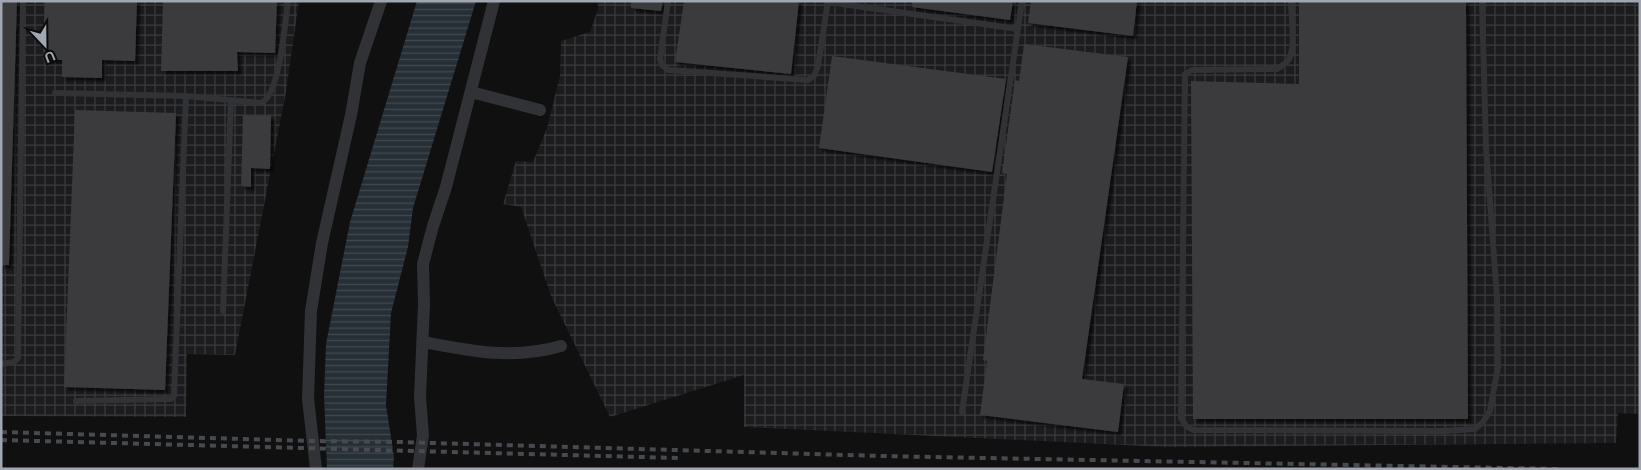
<svg xmlns="http://www.w3.org/2000/svg" width="1641" height="470" font-family="Arial,sans-serif">
<style>
.industrial{fill:url(#industrial-grid)}
.water{fill:url(#water-rules)}
.building{fill:#3a3b3e;filter:url(#shadow)}
.lines{fill:none;stroke-linecap:round;stroke-linejoin:round}
.service{stroke:#313236;stroke-width:6}
.minor{stroke:#313236;stroke-width:12}
.rail{stroke:#474a4f;stroke-width:4;stroke-dasharray:6 5;stroke-linecap:butt}
</style>
<defs>
<pattern id="industrial-grid" width="8" height="8" patternUnits="userSpaceOnUse" patternTransform="scale(1.25)"><rect width="8" height="8" fill="#1c1c1e"/><path d="M0 4h8M4 0v8" fill="none" stroke="#3a3a3c"/></pattern>
<pattern id="water-rules" width="6" height="5" patternUnits="userSpaceOnUse" patternTransform="scale(1.25)"><rect width="6" height="5" fill="#262f35"/><path d="M0 2.5h6" fill="none" stroke="#424a50"/></pattern>
<filter id="shadow"><feDropShadow dx="3.5" dy="3.5" stdDeviation="1" flood-color="#0009"/></filter>
</defs>
<rect width="100%" height="100%" fill="#101011"/>
<g class="industrial">
<path d="M1,1h298l-13,91 -51,263 -48,-1 -1,63 -185,-1z"/>
<path d="M598,1h1042v413l-22,-1 -2,30 -449,4 -423,-20v-52l-134,42 -59,-121 -30,-89 -18,-3 13,-43 17,1 14,-34 13,-52 1,-35 29,-9 8,-23z"/>
</g>
<path class="water" d="M417,1h59l-63,207 -5,39 -17,66 -5,92 8,52 -1,12h-66l-3,-74 2,-51 24,-122z"/>
<g class="building">
<path d="M1,1h16l-8,264h-8z"/>
<path d="M45,1h92l-2,60 -33,-1v18l-40,-1v-17h-19z"/>
<path d="M163,1h114l-2,52 -38,-1 1,19h-77z"/>
<path d="M631,1h32l-2,10 -30,-3z"/>
<path d="M684,1h115l-8,73 -116,-12z"/>
<path d="M912,1h101l-3,19 -98,-13z"/>
<path d="M1031,1h106l-4,35 -105,-13z"/>
<path d="M1299,1h167l2,418h-275l-2,-338 108,3z"/>
<path d="M1024,44l104,13 -46,322 42,5 -6,48 -138,-17 7,-54 -4,-1 24,-186 -5,-1 13,-93 4,1z"/>
<path d="M832,56l174,23 -14,93 -173,-24z"/>
<path d="M75,110l101,3 -11,277 -101,-3z"/>
<path d="M243,115l28,1 -1,53 -19,-1v19l-10,-1z"/>
</g>
<g class="lines">
<g class="service">
<path d="M668,1l-8,58 2,6 6,5 140,10 6,-4 4,-10 10,-65"/>
<path d="M1291,1c0,15 5,46 -2,58 -3,5 -8,7 -12,10l-85,1 -7,4 -4,344 5,8 7,4 249,1 33,-2 8,-7 7,-11 8,-44 -1,-70 -11,-150 -4,-146"/>
<path d="M828,2l190,27"/>
<path d="M55,93l131,3 75,7c19,-8 24,-81 27,-102"/>
<path d="M223,311l8,-211"/>
<path d="M1,364l13,-2 4,-4 5,-357"/>
<path d="M76,401l95,-2 3,-3 12,-300"/>
<path d="M962,412l60,-411"/>
</g>
<g class="minor">
<path d="M471,92l69,18"/>
<path d="M424,342c47,9 89,18 137,4"/>
<path d="M316,469l-8,-70 3,-88 11,-68 29,-128 9,-52 21,-62"/>
<path d="M418,469l5,-34 -3,-38 4,-93 -1,-40 10,-38 13,-39 48,-186"/>
</g>
<g class="rail">
<path d="M1,432l311,9 87,1 482,14 677,13"/>
<path d="M1,440l678,18"/>
</g>
</g>
<rect width="1641" height="470" fill="none" stroke="#a0a7b2" stroke-width="5"/>
<g transform="translate(45 45) rotate(158)" stroke="#0b0b0c" stroke-width="4" paint-order="stroke">
<path d="M0-4L9 19L0 12L-9 19Z" fill="#a0a7b2"/>
<text y="-8" font-size="14" font-weight="bold" text-anchor="middle" fill="#a0a7b2">U</text>
</g>
</svg>
